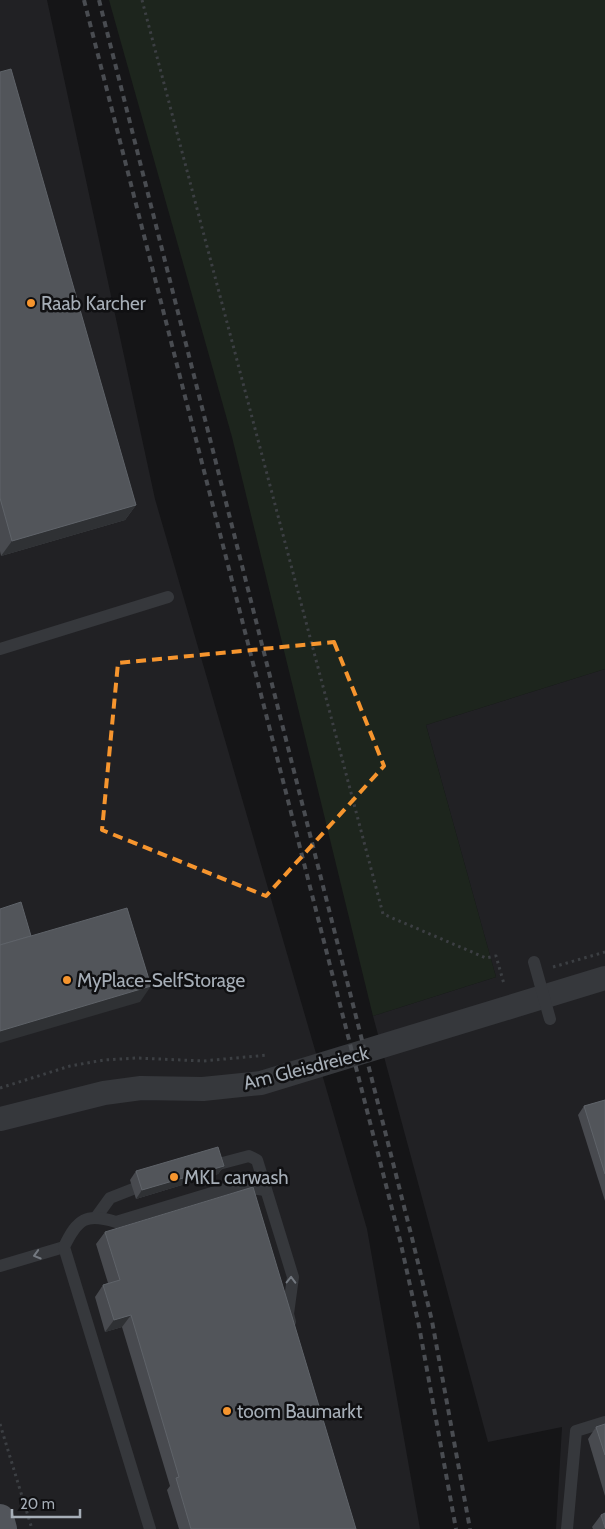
<svg xmlns="http://www.w3.org/2000/svg" width="605" height="1529" font-family="Cabin,sans-serif">
<style>
.built{fill:#212124}
.green{fill:#1d251d}
.lines{fill:none;stroke-linecap:round;stroke-linejoin:round}
.path{stroke:#3c3f43;stroke-width:3;stroke-dasharray:2.5 4;stroke-linecap:butt}
.service{stroke:#36383c;stroke-width:12}
.minor{stroke:#36383c;stroke-width:24}
.primary{stroke:#52555b;stroke-width:28}
.rail{stroke:#494c51;stroke-width:4;stroke-dasharray:6 5;stroke-linecap:butt}
.service-bridge{stroke:#36383c;stroke-width:12}
.wall{fill:#484a4f}
.shaded-wall{fill:#2f3134}
.building{fill:#52555a;stroke:#5f6369}
.oneway{stroke:#747980}
.marked{fill:none;stroke:#f6952e;stroke-width:4;stroke-dasharray:10 6;stroke-linejoin:round}
.poi-dot{fill:#f6952e;stroke:#101012;stroke-width:2}
.labels{text-anchor:middle;dominant-baseline:central;stroke-width:5;stroke-linejoin:round;paint-order:stroke}
.poi-label{font-size:19px;fill:#a6aeb7;stroke:#101012;text-anchor:start}
.street-label{font-size:19px;fill:#a6aeb7;stroke:#101012}
</style>
<rect width="100%" height="100%" fill="#151517"/>
<g class="built">
<path d="M0,0h47l108,499 212,730 53,300h-420z"/>
<path d="M605,669v860h-49l6,-102 -74,15 -115,-426 123,-39 -70,-252z"/>
</g>
<path class="green" d="M109,0h496v669l-179,56 70,252 -123,39 -141,-579z"/>
<g class="lines">
<g class="path">
<path d="M142,0l241,914 103,44 10,-2 8,28"/>
<path d="M553,967l52,-15"/>
<path d="M0,1088l70,-22 34,-6 33,-2 66,3 65,-6"/>
<path d="M0,1424l32,105"/>
</g>
<g class="service">
<path d="M0,649l168,-52"/>
<path d="M215,1165l34,-9 8,4 36,117 -5,37 2,8"/>
<path d="M97,1216l13,-18 23,-9"/>
<path d="M0,1266l64,-19"/>
<path d="M150,1529l-86,-282c14,-29 22,-34 52,-25l119,-36 30,4"/>
<path d="M567,1529l9,-98 29,-9"/>
</g>
<path class="minor" d="M0,1119l104,-26 37,-5 62,1 58,-6 344,-105"/>
<path class="primary" d="M0,1518l3,11"/>
<g class="rail">
<path d="M84,0l316,1240 19,86 37,203"/>
<path d="M99,0l313,1238 20,83 38,208"/>
</g>
<path class="service-bridge" d="M534,962l16,57"/>
</g>
<g class="wall">
<path d="M0,72l136,433 -11,15 -124,36 -1,-5z"/>
<path d="M605,1100v101l-27,-86 6,-9z"/>
<path d="M224,1166l-6,8 -82,25 -6,-19 6,-9z"/>
<path d="M105,1232l251,297h-177l-12,-39 3,-4 -48,-159 -17,5 -10,-35 8,-12 5,-2 -12,-39z"/>
<path d="M605,1424v72l-17,-57 8,-12z"/>
<path d="M601,1515l4,14h-12l-1,-2z"/>
</g>
<g class="shaded-wall">
<path d="M136,505l-11,15 -124,36 11,-15z"/>
<path d="M151,986l-11,16 -140,41v-12z"/>
<path d="M224,1166l-6,8 -82,25 6,-9z"/>
<path d="M131,1315l-9,12 -17,5 9,-12z"/>
</g>
<g class="building">
<path d="M11,69l125,436 -124,36 -12,-43v-426z"/>
<path d="M21,902l10,34 -31,9v-36z"/>
<path d="M127,908l24,78 -151,45v-86z"/>
<path d="M605,1100v74l-21,-68z"/>
<path d="M218,1147l6,19 -82,24 -6,-19z"/>
<path d="M253,1187l103,342h-165l-15,-51 3,-1 -48,-162 -17,5 -11,-35 17,-5 -15,-48z"/>
<path d="M605,1424v31l-9,-28z"/>
<path d="M605,1513v15l-4,-13z"/>
</g>
<defs><path id="oneway-chevron" d="M-2-3.5L2.5 0L-2 3.5" fill="none" stroke-width="1.6" stroke-linecap="round" stroke-linejoin="round" transform="scale(1.25)"/></defs>
<g class="oneway">
<use href="#oneway-chevron" transform="translate(37 1255) rotate(164)"/>
<use href="#oneway-chevron" transform="translate(291 1280) rotate(-89)"/>
</g>
<path class="marked" d="M334,642l50,124 -118,130 -164,-66 16,-167z"/>
<g class="poi-dot">
<circle cx="31" cy="303" r="5"/>
<circle cx="67" cy="980" r="5"/>
<circle cx="174" cy="1177" r="5"/>
<circle cx="227" cy="1411" r="5"/>
</g>
<g class="labels">
<g class="poi-label">
<text x="41" y="303">Raab Karcher</text>
<text x="77" y="980">MyPlace-SelfStorage</text>
<text x="184" y="1177">MKL carwash</text>
<text x="237" y="1411">toom Baumarkt</text>
</g>
<g class="street-label">
<text transform="translate(306 1068) rotate(-14)">Am Gleisdreieck</text>
</g>
</g>
<path d="M12 1509v8h68v-8" fill="none" stroke="#a6aeb7" stroke-width="2.5"/>
<text x="20" y="1509" font-size="15" fill="#a6aeb7" stroke="#101012" stroke-width="4" paint-order="stroke">20 m</text>
</svg>
